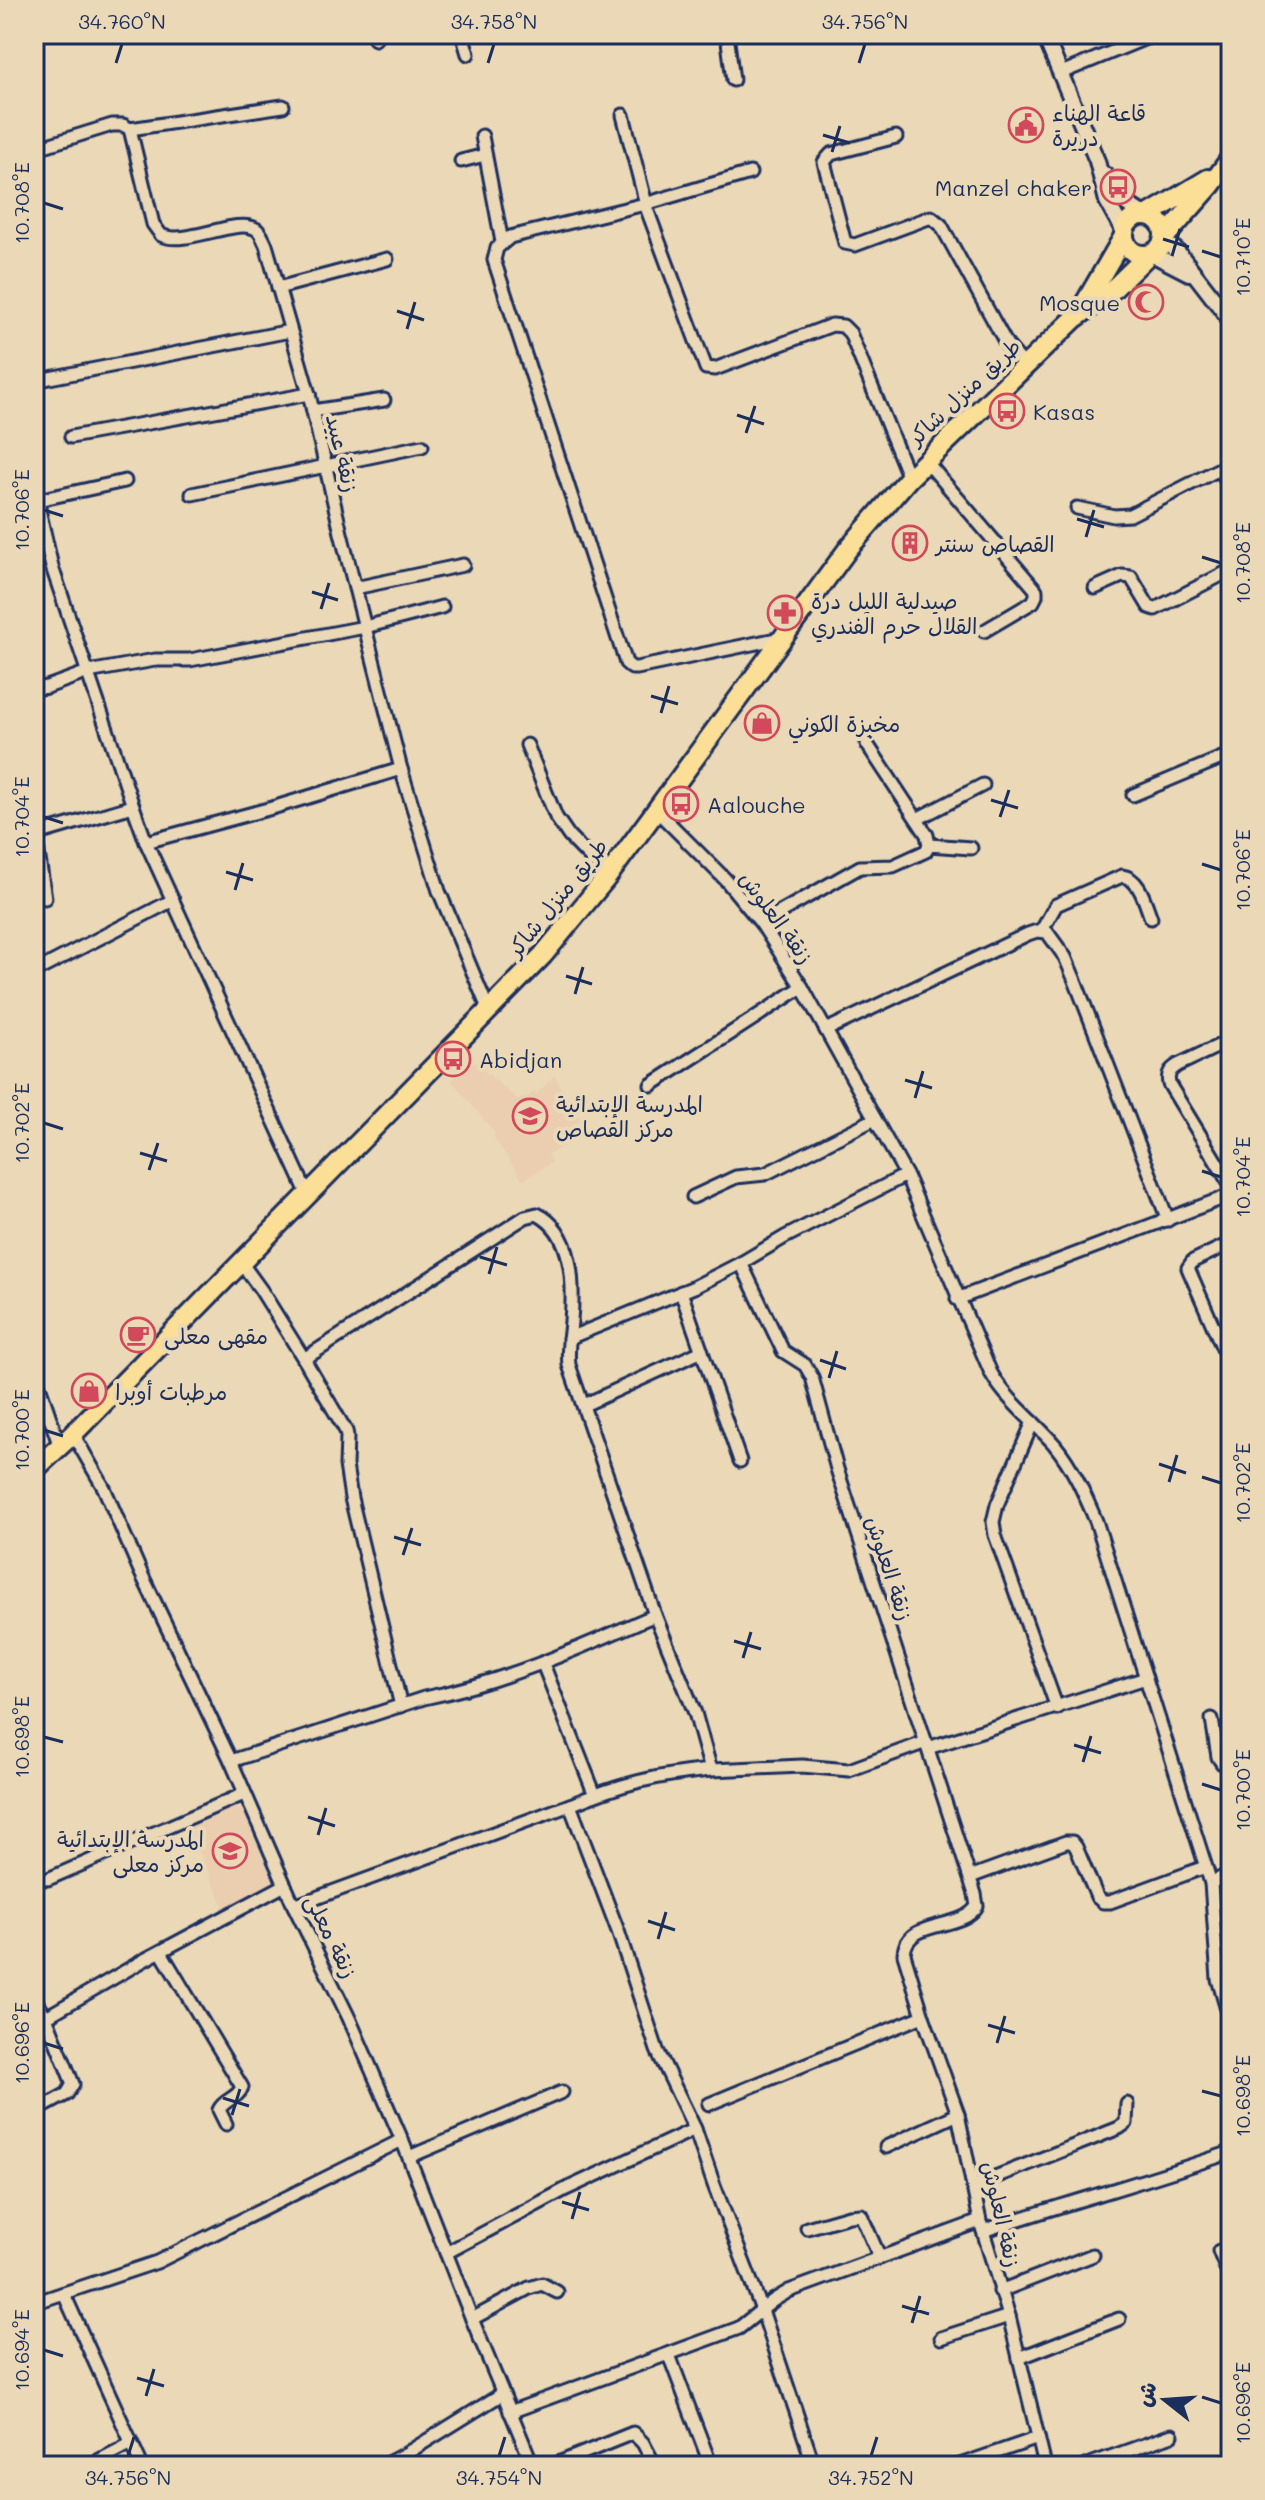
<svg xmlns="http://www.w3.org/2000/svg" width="1265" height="2500" font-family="Mali,'Playpen Sans Arabic',sans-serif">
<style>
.built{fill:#ebcdb0}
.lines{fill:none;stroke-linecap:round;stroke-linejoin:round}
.minor-casing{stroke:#1b2f5e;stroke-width:17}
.tertiary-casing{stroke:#1b2f5e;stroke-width:20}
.primary-casing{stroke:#1b2f5e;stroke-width:24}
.minor{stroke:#ebd8b6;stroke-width:11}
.tertiary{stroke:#ebd8b6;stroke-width:14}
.primary{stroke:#fbdf96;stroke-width:18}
.ticks{fill:none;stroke:#1b2f5e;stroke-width:3}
.labels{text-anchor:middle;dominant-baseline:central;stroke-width:8;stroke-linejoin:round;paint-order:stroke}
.poi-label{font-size:22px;fill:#1b2f5e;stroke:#ebd8b6;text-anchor:start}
.street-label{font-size:22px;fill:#1b2f5e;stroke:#ebd8b6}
.neatline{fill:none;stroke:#1b2f5e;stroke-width:3}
.ticks-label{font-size:20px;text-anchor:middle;fill:#1b2f5e}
</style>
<rect width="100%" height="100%" fill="#ebd8b6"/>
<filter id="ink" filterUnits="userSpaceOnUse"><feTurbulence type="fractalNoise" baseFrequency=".0125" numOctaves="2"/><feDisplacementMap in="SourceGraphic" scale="16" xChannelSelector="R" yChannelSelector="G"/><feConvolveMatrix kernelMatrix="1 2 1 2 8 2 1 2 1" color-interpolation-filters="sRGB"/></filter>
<g filter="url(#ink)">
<g class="built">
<path d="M474,1062l43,37h7l10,-6 2,2 18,-19 35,57 -41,21 4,8 -29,18 -30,-44 2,-3 -43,-52z"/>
<path d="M234,1802l4,8 5,-2 31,71 -2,7 -46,25 -40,-87z"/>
</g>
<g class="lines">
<g class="minor-casing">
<g id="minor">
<path d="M374,34l1,5"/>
<path d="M462,34l6,20"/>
<path d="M727,34l6,46"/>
<path d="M1061,73l95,-39"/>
<path d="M34,112l7,35 71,-22h11l7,4 23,95 8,11c24,12 75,-18 95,-6 5,3 7,10 10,16l43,149 32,139 60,236 38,122 50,120"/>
<path d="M623,115l23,89"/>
<path d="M130,129l153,-23"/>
<path d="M482,136l20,106"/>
<path d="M896,137l-65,17 -7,8 21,81 10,2 76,-28 10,8 66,120 19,22"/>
<path d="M461,161l24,-6"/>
<path d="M750,173l-105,31 -135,33 -13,11 -3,12 132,403 6,5h5l144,-30"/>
<path d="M645,204l61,164 9,1 117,-44 11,1 7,7 59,145"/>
<path d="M278,288l109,-29"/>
<path d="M34,381l256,-50"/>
<path d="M313,411l71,-11"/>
<path d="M71,437l238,-43"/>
<path d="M926,461l110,129v6l-3,6 -49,29"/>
<path d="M1221,469l10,22"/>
<path d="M34,473l6,41 12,53 81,239 13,36 162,353"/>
<path d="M192,494l230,-48"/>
<path d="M38,500l87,-19"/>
<path d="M1077,508l37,8 16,-1 101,-52"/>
<path d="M355,588l108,-23"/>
<path d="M1095,588l27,-12 9,1 18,30 6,2 76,-39"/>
<path d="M34,689l13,-2 41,-15 67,-12h35l175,-33 77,-20"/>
<path d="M867,744l60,91 2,10"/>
<path d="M527,745l29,72 13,19 39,40"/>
<path d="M1133,795l98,-41"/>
<path d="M656,810l69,69 36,44 41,64 104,188 -121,62 -44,26 42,88 22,14 7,12 25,92 138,425 2,12c-16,26 -71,12 -73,48l19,62 35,98 22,107 29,95 36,150"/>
<path d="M917,819l66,-34"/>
<path d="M34,826l11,72"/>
<path d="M34,835l99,-29"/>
<path d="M146,842l126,-34 129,-39"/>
<path d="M761,923l99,-56 33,-1 33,-15 3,-6 42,3"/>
<path d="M1042,930l14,-25 66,-29c18,2 23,27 29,42"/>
<path d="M34,972l139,-72"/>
<path d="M826,1030l202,-96 9,-3 10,1 18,25 11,26 92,237"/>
<path d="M1231,1040l-53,25c-8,5 -11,9 -9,19l62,102"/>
<path d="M651,1085l151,-98"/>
<path d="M906,1175l85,198c16,28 42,47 63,71 19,23 30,49 42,77l115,362 7,96 13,44"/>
<path d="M693,1197l43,-20 29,-3 110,-55"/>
<path d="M1231,1243l-38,18 -5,7 43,99"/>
<path d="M240,1261l21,29 43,69 42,72 1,6 -1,28 5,33 50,208"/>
<path d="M681,1292l59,169"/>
<path d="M957,1299l274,-104"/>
<path d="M569,1338l125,-51 47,-24"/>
<path d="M34,1371l26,76"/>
<path d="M584,1405l118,-54"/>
<path d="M1033,1422l-36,83 -4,17 2,13 62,173"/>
<path d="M73,1434l31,54 37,85 90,188 63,145 55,112 53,122 70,179 61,147"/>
<path d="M543,1664l52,131"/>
<path d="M1212,1719l6,38 4,6h9"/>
<path d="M928,1748l218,-70"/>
<path d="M231,1761l193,-63c81,-16 156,-50 231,-83"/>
<path d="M711,1770l91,-4 47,4 77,-28"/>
<path d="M570,1805l48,126 39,119 38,79 19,56 48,125 52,156"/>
<path d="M970,1877l96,-35h6l4,5 21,50 6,5h7l95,-35"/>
<path d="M48,1879l196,-85"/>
<path d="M1211,1883l20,-10"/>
<path d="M294,1906l276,-101c50,-21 86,-30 141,-35l-16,-57 -40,-98 -86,-250c-2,-16 1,-29 2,-44 3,-36 3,-89 -34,-107l-12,3 -221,142"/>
<path d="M161,1952l81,135c-4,12 -18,12 -23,23l7,14"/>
<path d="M34,1997l12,20 27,67 -6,10 -33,18"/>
<path d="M46,2017l100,-58 139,-74"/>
<path d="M709,2104l214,-88"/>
<path d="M886,2147l72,-33"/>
<path d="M409,2157l153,-65"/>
<path d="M975,2185l144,-57 7,-5 1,-19"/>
<path d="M807,2228l42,-12 12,-1 19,43"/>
<path d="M983,2231c82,-28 166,-50 248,-79"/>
<path d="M1219,2251l12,29"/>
<path d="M446,2253l120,-64 129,-60"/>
<path d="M1000,2291l93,-36"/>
<path d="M64,2294l78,172"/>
<path d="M34,2303l123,-41 245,-122"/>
<path d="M472,2319l57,-31 13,-4 15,8"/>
<path d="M941,2338l68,-22"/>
<path d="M669,2355l42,111"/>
<path d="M1019,2358l100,-39"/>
<path d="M510,2412l229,-84 35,-28 15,-9 191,-70"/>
<path d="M88,2466l42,-22"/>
<path d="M382,2466l25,-13 95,-59"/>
<path d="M551,2466l82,-33 10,10 9,17"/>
<path d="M957,2466l81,-28"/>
<path d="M1085,2466l87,-31"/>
</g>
</g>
<g class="tertiary-casing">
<g id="tertiary">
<path d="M1044,34l53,127 10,40 17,31"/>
<path d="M1105,175l19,27 20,13"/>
<path d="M1163,241l14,10 54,70"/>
<path d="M1152,254l37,19"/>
</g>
</g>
<g class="primary-casing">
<g id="primary">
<circle cx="1144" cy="235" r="20"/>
<path d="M1148,215l60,-36"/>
<path d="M1164,238l47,-53 20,-27"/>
<path d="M1081,310l43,-74"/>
<path d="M34,1470l39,-36 470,-479 65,-79 240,-327 61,-71 165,-159 31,-22 43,-42"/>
</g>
</g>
<use href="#minor" class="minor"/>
<use href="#tertiary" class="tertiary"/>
<use href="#primary" class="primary"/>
</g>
</g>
<path class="ticks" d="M116,63l6,-19M488,63l6,-19M859,63l6,-19M823,135l27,8M832,152l8,-26M44,203l19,6M1163,239l26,8M1202,251l19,6M1172,256l8,-27M397,311l27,9M407,329l8,-27M737,415l27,9M746,433l9,-27M44,510l19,6M1077,519l27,8M1086,537l8,-27M1202,557l19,6M312,592l26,8M321,609l8,-26M651,696l27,8M661,713l8,-27M991,800l27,8M44,817l19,6M1000,817l9,-27M1202,864l19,6M226,872l27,8M235,890l8,-27M566,976l26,8M575,994l8,-27M905,1080l27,8M915,1098l8,-27M44,1123l19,6M140,1153l27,8M149,1170l9,-27M1202,1171l19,6M480,1257l27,8M489,1274l8,-27M820,1360l26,9M829,1378l8,-27M44,1430l19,6M1159,1464l27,9M1202,1477l19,6M1169,1482l8,-27M394,1537l27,8M403,1555l9,-27M734,1641l27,8M743,1658l8,-26M44,1737l19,5M1074,1745l27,8M1083,1762l8,-26M1202,1784l19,6M308,1817l27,9M318,1835l8,-27M648,1921l27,9M658,1939l8,-27M988,2025l27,8M44,2043l19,6M997,2043l8,-27M1202,2091l19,5M223,2098l26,8M232,2115l8,-26M562,2202l27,8M572,2219l8,-27M902,2306l27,8M912,2323l8,-27M44,2350l19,6M137,2378l27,8M146,2396l8,-27M1202,2397l19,6M128,2456l6,-19M499,2456l6,-19M871,2456l6,-19"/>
<defs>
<g id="civic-ring" transform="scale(1.8)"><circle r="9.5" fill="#ebd8b6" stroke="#d1495b" stroke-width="1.5"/><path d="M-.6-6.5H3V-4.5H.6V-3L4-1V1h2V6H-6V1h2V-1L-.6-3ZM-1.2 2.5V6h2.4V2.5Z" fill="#d1495b"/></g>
<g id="bus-ring" transform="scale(1.8)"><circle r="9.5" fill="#ebd8b6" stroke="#d1495b" stroke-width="1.5"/><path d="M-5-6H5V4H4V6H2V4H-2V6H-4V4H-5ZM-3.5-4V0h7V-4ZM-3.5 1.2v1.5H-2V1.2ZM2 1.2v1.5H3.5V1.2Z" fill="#d1495b"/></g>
<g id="mosque-ring" transform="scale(1.8)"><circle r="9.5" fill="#ebd8b6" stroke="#d1495b" stroke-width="1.5"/><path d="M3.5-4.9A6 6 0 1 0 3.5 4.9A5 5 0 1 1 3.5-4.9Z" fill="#d1495b"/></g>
<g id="building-ring" transform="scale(1.8)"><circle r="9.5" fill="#ebd8b6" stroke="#d1495b" stroke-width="1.5"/><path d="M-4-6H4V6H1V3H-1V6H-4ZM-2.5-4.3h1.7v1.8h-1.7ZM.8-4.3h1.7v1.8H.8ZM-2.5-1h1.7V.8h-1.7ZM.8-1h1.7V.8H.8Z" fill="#d1495b"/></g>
<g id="pharmacy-ring" transform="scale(1.8)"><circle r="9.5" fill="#ebd8b6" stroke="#d1495b" stroke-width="1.5"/><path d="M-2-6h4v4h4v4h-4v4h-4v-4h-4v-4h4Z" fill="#d1495b"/></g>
<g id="shop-ring" transform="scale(1.8)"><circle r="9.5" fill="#ebd8b6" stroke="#d1495b" stroke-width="1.5"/><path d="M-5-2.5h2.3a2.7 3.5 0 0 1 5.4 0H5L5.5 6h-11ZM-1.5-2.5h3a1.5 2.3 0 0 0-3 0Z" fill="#d1495b"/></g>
<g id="school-ring" transform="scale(1.8)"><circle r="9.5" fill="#ebd8b6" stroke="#d1495b" stroke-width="1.5"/><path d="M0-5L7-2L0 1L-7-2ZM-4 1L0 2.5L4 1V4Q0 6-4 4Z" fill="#d1495b"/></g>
<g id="cafe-ring" transform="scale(1.8)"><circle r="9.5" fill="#ebd8b6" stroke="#d1495b" stroke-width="1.5"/><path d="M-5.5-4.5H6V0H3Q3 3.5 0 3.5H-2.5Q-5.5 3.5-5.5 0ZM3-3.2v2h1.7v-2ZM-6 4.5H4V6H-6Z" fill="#d1495b"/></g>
</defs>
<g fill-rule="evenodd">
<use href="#civic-ring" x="1026" y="125"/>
<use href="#bus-ring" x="1118" y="187"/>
<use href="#mosque-ring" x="1146" y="302"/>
<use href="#bus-ring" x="1007" y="411"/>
<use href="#building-ring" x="910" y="543"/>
<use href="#pharmacy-ring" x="785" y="613"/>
<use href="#shop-ring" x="762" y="723"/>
<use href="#bus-ring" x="681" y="804"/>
<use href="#bus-ring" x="453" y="1059"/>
<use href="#school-ring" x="530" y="1116"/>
<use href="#cafe-ring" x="138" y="1335"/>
<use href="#shop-ring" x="89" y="1391"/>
<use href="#school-ring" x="230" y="1851"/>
</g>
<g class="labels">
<g class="poi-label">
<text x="1052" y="112">قاعة الهناء<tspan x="1052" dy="25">دريرة</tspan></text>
<text x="1092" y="187" text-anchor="end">Manzel chaker</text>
<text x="1120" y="302" text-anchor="end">Mosque</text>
<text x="1033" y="411">Kasas</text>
<text x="936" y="543">القصاص سنتر</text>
<text x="811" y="600">صيدلية الليل درة<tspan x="811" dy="25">القلال حرم الفندري</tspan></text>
<text x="788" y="723">مخبزة الكوني</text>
<text x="707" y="804">Aalouche</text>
<text x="479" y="1059">Abidjan</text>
<text x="556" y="1103">المدرسة الإبتدائية<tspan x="556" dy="25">مركز القصاص</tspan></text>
<text x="164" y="1335">مقهى معلى</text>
<text x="115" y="1391">مرطبات أوبرا</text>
<text x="204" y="1838" text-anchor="end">المدرسة الإبتدائية<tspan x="204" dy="25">مركز معلى</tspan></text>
</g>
<g class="street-label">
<text transform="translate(964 391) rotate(-43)">طريق منزل شاكر</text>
<text transform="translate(343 453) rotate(77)">زنقة عبيد</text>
<text transform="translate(557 897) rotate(-51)">طريق منزل شاكر</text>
<text transform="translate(777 917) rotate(54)">زنقة العلوش</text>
<text transform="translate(890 1568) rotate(72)">زنقة العلوش</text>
<text transform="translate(332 1936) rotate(64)">زنقة معلى</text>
<text transform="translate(1002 2214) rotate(77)">زنقة العلوش</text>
</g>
</g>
<rect width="1265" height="2500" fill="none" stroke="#ebd8b6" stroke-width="88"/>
<g transform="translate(1165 2400) rotate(287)" stroke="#ebd8b6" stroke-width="6" paint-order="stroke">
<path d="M0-6L14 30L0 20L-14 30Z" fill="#1b2f5e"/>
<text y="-12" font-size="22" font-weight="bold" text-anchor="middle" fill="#1b2f5e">ش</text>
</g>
<rect x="44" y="44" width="1177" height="2412" class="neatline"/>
<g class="ticks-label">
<text x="122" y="29">34.760°N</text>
<text x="494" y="29">34.758°N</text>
<text x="865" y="29">34.756°N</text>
<text transform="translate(22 203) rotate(-90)" y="7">10.708°E</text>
<text transform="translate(1243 257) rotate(-90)" y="7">10.710°E</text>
<text transform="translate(22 510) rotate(-90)" y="7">10.706°E</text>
<text transform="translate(1243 563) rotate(-90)" y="7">10.708°E</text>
<text transform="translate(22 817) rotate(-90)" y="7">10.704°E</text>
<text transform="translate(1243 870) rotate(-90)" y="7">10.706°E</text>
<text transform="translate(22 1123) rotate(-90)" y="7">10.702°E</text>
<text transform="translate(1243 1177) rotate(-90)" y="7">10.704°E</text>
<text transform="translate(22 1430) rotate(-90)" y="7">10.700°E</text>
<text transform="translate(1243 1483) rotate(-90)" y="7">10.702°E</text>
<text transform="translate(22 1737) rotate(-90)" y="7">10.698°E</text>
<text transform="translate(1243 1790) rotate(-90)" y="7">10.700°E</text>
<text transform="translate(22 2043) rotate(-90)" y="7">10.696°E</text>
<text transform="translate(1243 2096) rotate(-90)" y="7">10.698°E</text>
<text transform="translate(22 2350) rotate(-90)" y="7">10.694°E</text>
<text transform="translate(1243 2403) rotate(-90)" y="7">10.696°E</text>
<text x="128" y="2485">34.756°N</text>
<text x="499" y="2485">34.754°N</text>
<text x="871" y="2485">34.752°N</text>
</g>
</svg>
